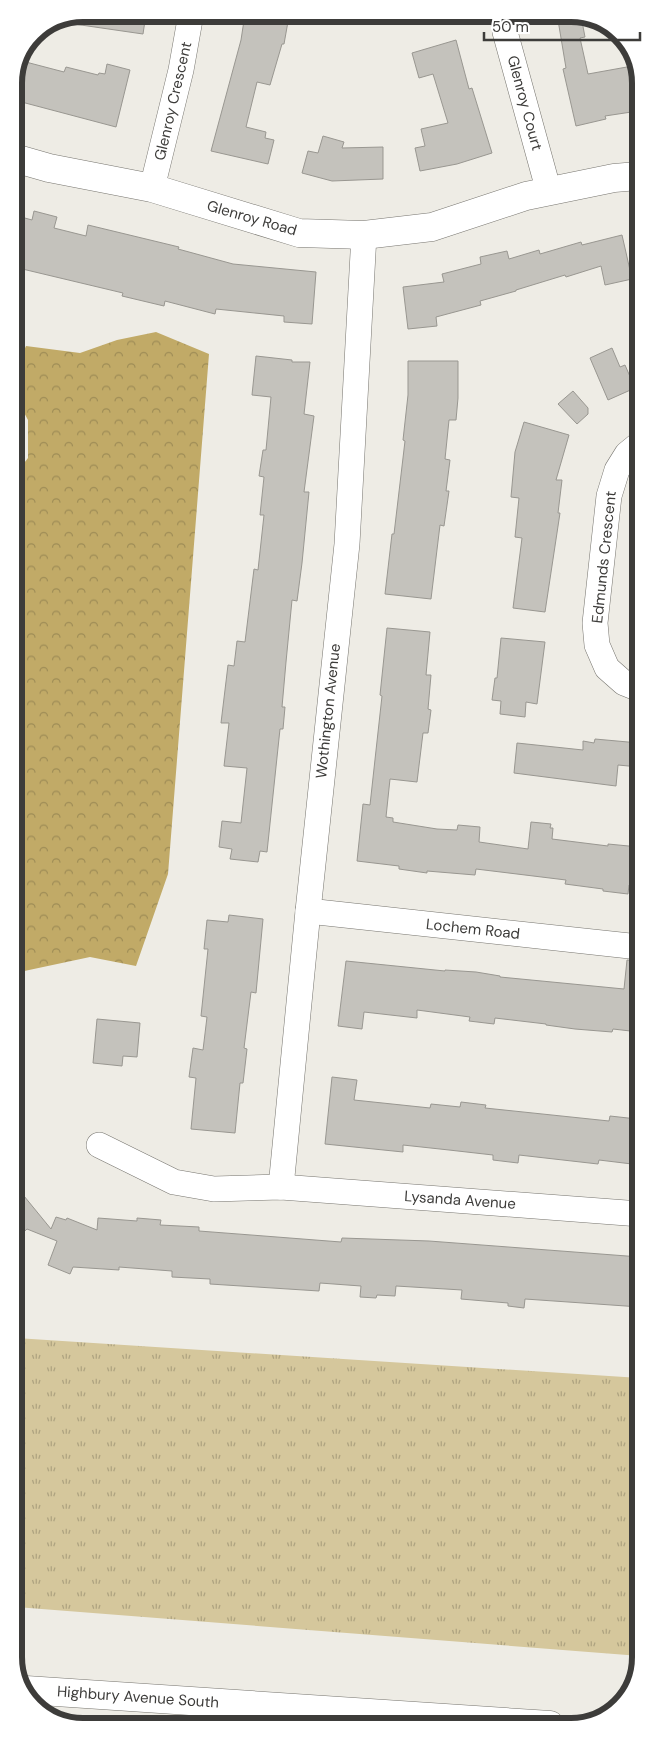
<svg xmlns="http://www.w3.org/2000/svg" width="654" height="1741" font-family="'DM Sans',sans-serif">
<style>
.grass{fill:url(#grass-tufts)}
.forest{fill:url(#forest-crowns)}
.building{fill:#c4c2bc;stroke:#999791}
.lines{fill:none;stroke-linecap:round;stroke-linejoin:round}
.minor-casing{stroke:#77756f;stroke-width:26}
.tertiary-casing{stroke:#77756f;stroke-width:29}
.motorway-casing{stroke:#77756f;stroke-width:29}
.minor{stroke:#fff;stroke-width:25}
.tertiary{stroke:#fff;stroke-width:28}
.motorway{stroke:#fff;stroke-width:28}
.labels{text-anchor:middle;dominant-baseline:central;stroke-width:4;stroke-linejoin:round;paint-order:stroke}
.street-label{font-size:15px;fill:#3d3c3a;stroke:#fff}
.rim{fill:none;stroke:#3d3c3a;stroke-width:6}
</style>
<defs>
<pattern id="grass-tufts" width="24" height="20" patternUnits="userSpaceOnUse" patternTransform="scale(1.25)"><rect width="24" height="20" fill="#d5c79c"/><path d="M3 7l-1-3M5 7V3M7 7l1-3M15 17l-1-3M17 17v-4M19 17l1-3" fill="none" stroke="#aea380"/></pattern>
<pattern id="forest-crowns" width="20" height="18" patternUnits="userSpaceOnUse" patternTransform="scale(1.25)"><rect width="20" height="18" fill="#c1aa67"/><path d="M2 6a3 3 0 1 1 6 0M12 15a3 3 0 1 1 6 0" fill="none" stroke="#9e8c56"/></pattern>
</defs>
<rect width="100%" height="100%" fill="#eeece5"/>
<path class="grass" d="M16,1338l624,40v278l-624,-49z"/>
<path class="forest" d="M156,332l53,22 -41,520 -32,92 -46,-9 -75,16 -1,-497 14,-18v-38l-14,-26v-21l12,-27 54,7 37,-13z"/>
<g class="building">
<path d="M83,14h63l-3,20 -69,-10v-7z"/>
<path d="M245,14h31l13,2 -5,28h-2l-12,41 -13,-3 -11,45 20,5 -1,6 9,2 -6,24 -57,-13 30,-111z"/>
<path d="M557,14h18l6,2 4,21 -5,1 8,36 50,-9v46l-33,5 1,3 -30,7 -13,-57 3,-1z"/>
<path d="M456,40l13,49 3,-1 20,65 -35,11 -37,7 -5,-23 10,-2 -4,-17 27,-6 -15,-49 -14,4 -7,-25z"/>
<path d="M22,61l42,11 2,-5 32,8 1,-2 6,1 2,-10 23,6 -14,57 -102,-27v-21z"/>
<path d="M323,136l21,6 -2,6 41,-1v32l-51,2 -30,-8 6,-22 10,2z"/>
<path d="M34,211l23,6 -3,11 32,8 2,-11 91,22 -1,2 55,15 83,8 -4,52 -28,-2v-6l-68,-7 -1,5 -50,-13 -1,5 -42,-10 1,-3 -109,-26v-52l18,5z"/>
<path d="M622,235l10,44 -27,6 -4,-19 -35,11 -1,-2 -49,15v1l-36,10 1,4 -45,12 1,9 -29,3 -5,-42 41,-5 -2,-8 39,-10 -1,-7 27,-6 2,8 30,-9 1,4 41,-12 1,3z"/>
<path d="M612,348l8,19 5,-2 10,23 -27,12 -18,-42z"/>
<path d="M256,356l36,4v2h18l-6,52 10,2 -10,76h5l-7,71 -5,38 -5,-1 -6,62 -4,45h3l-2,22h-3l-13,123 -7,-1 -2,11 -28,-3 2,-10 -13,-2 3,-26 19,2 6,-55 -23,-2 5,-43h-8l7,-58 6,1 3,-25 8,1 9,-73 4,1 6,-55h-4l4,-38 -5,-1 4,-26h3l5,-53 -19,-2z"/>
<path d="M408,361h50v37l-2,22h-7l-4,39 5,1 -4,31h3l-5,35 -4,-1 -9,74 -46,-5 7,-60h2l11,-93 -2,-1 5,-45z"/>
<path d="M573,391l15,17v6l-11,10 -19,-20z"/>
<path d="M524,422l45,13 -13,45h6l-4,33h2l-15,99 -32,-4 9,-70 -7,-1 4,-39 -8,-1 4,-45z"/>
<path d="M387,628l43,4 -4,43h5l-3,34 3,1 -3,23h-5l-6,49 -27,-3 -4,38 7,1v4l44,7 20,1 1,-5 22,2 -1,15 49,7 3,-27 20,2 -1,4h3l-1,11 56,7v-2l31,3v38h-10l-1,9 -25,-3v-2l-38,-5 1,-4 -90,-11 -1,6 -48,-4v2l-28,-4v-3l-42,-5 6,-57 7,1 12,-109 -2,-1z"/>
<path d="M501,638l44,4 -8,62 -11,-2 -1,15 -25,-3 1,-13 -9,-1 3,-22h2z"/>
<path d="M595,739l44,4v24l-21,-2 -2,21 -102,-13 3,-30 66,7v-9l11,2z"/>
<path d="M229,915l34,4 -7,74 -5,-1 -7,56 3,1 -4,34h-3l-5,50 -44,-4 5,-51 -7,-1 4,-29 10,2 4,-33 -6,-1 7,-67h-4l3,-29 21,2z"/>
<path d="M627,960l12,1v71l-26,-3 -1,3 -37,-3 -29,-4v-1l-51,-6 -1,6 -25,-3 1,-4 -53,-7v8l-53,-6 -2,17 -24,-3 8,-65 99,10v-1l31,2 24,4v1l124,12z"/>
<path d="M97,1019l43,4 -3,34 -14,-1 -1,10 -29,-3z"/>
<path d="M332,1077l25,3 -3,20 76,8 1,-4 29,3 1,-5 25,3 -1,3 124,13 1,-5 27,3 -5,45 -33,-4 -1,4 -79,-9 -1,8 -25,-3v-5l-44,-5 -46,-5v7l-78,-8z"/>
<path d="M15,1185l36,44 5,-12 10,3 1,-2 30,12 1,-12 39,3v-3l24,2 -1,5 39,2v4l65,5 77,6 1,-4 87,3 211,16v50l-115,-8 -1,9 -16,-2v-3l-47,-4 1,-9 -66,-4 -1,10 -18,-1 -1,3 -16,-1 1,-11 -41,-3 -1,8 -109,-7v-5l-38,-2v-6l-53,-4v3l-46,-3 -3,7 -22,-9 9,-24 -30,-12 -11,10z"/>
</g>
<g class="lines">
<g class="minor-casing">
<g id="minor">
<path d="M504,14l1,18 44,160"/>
<path d="M152,188l29,-118 10,-56"/>
<path d="M638,445l-11,9 -10,16 -8,26 -14,127 2,22 10,23 17,15 15,6"/>
<path d="M308,911l331,36"/>
<path d="M99,1145l75,37 40,7 67,-2 359,27"/>
<path d="M281,1187l27,-276 39,-367 17,-309"/>
</g>
</g>
<g class="tertiary-casing">
<path id="tertiary" d="M14,158l35,10 103,20 147,45 65,2 68,-8 94,-31 88,-18 24,-2"/>
</g>
<g class="motorway-casing">
<path id="motorway" d="M26,1690l524,35"/>
</g>
<use href="#minor" class="minor"/>
<use href="#tertiary" class="tertiary"/>
<use href="#motorway" class="motorway"/>
</g>
<g class="labels">
<g class="street-label">
<text transform="translate(173 101) rotate(-77)">Glenroy Crescent</text>
<text transform="translate(525 103) rotate(75)">Glenroy Court</text>
<text transform="translate(252 218) rotate(16)">Glenroy Road</text>
<text transform="translate(604 557) rotate(-84)">Edmunds Crescent</text>
<text transform="translate(328 711) rotate(-84)">Wothington Avenue</text>
<text transform="translate(473 929) rotate(6)">Lochem Road</text>
<text transform="translate(460 1200) rotate(4)">Lysanda Avenue</text>
<text transform="translate(138 1697) rotate(4)">Highbury Avenue South</text>
</g>
</g>
<path d="M0 0H654V1741H0ZM83 22H571A61 61 0 0 1 632 83V1657A61 61 0 0 1 571 1718H83A61 61 0 0 1 22 1657V83A61 61 0 0 1 83 22Z" fill="#fff" fill-rule="evenodd"/>
<path class="rim" d="M83 22H571A61 61 0 0 1 632 83V1657A61 61 0 0 1 571 1718H83A61 61 0 0 1 22 1657V83A61 61 0 0 1 83 22Z"/>
<path d="M484 32v8h156v-8" fill="none" stroke="#3d3c3a" stroke-width="2.5"/>
<text x="492" y="32" font-size="15" fill="#3d3c3a" stroke="#ffffff" stroke-width="4" paint-order="stroke">50 m</text>
</svg>
